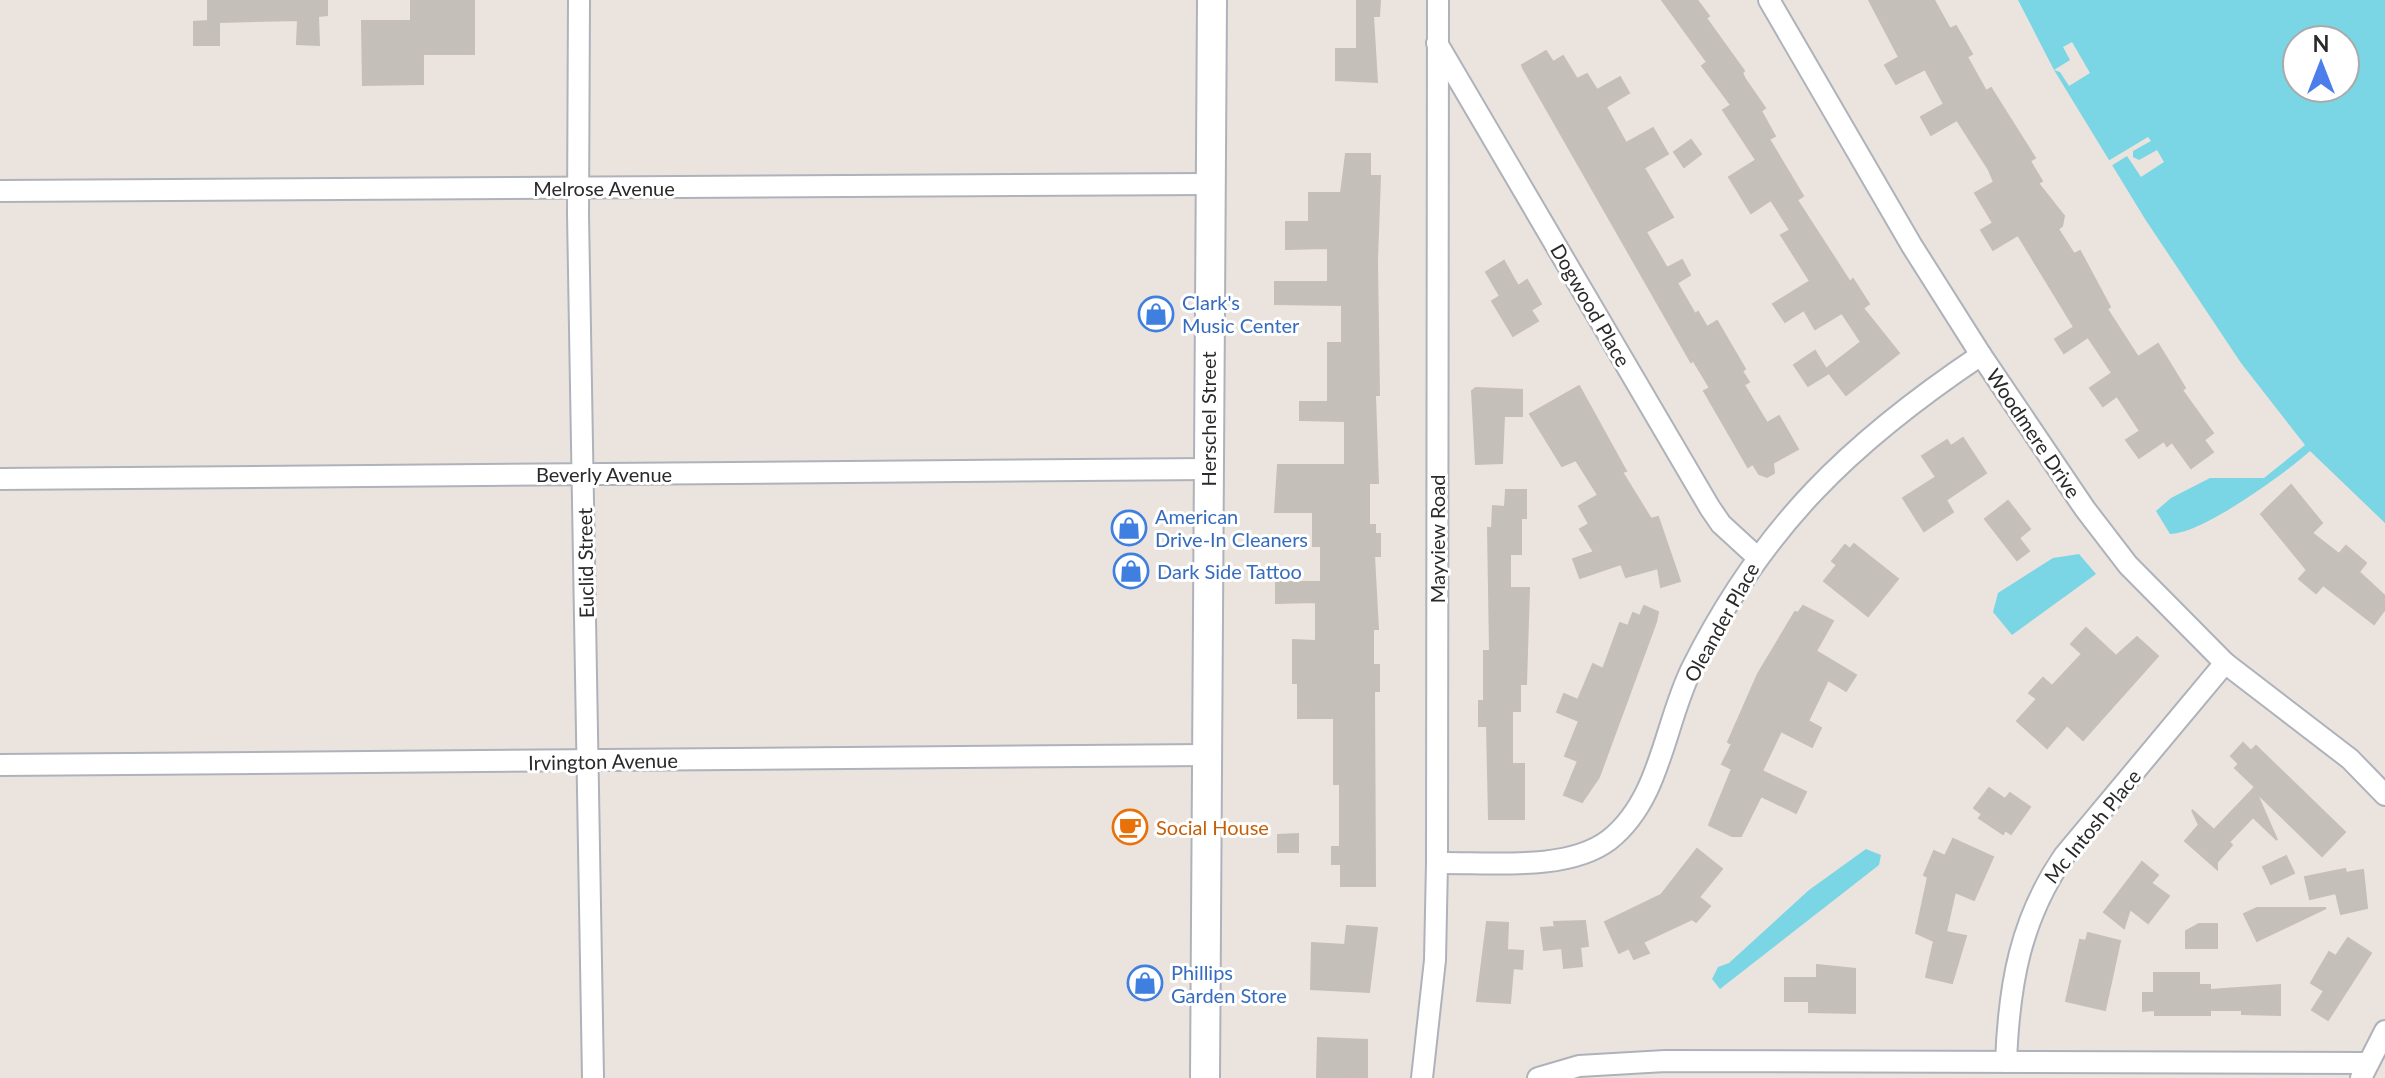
<svg xmlns="http://www.w3.org/2000/svg" width="2385" height="1078" font-family="Lato,sans-serif">
<style>
.water{fill:#7ad5e4;fill-rule:evenodd}
.pier{fill:#ebe4de}
.building{fill:#c4bfb9;stroke:#c6bfb7;stroke-width:2}
.lines{fill:none;stroke-linecap:round;stroke-linejoin:round}
.minor-casing{stroke:#aeb2ba;stroke-width:24}
.secondary-casing{stroke:#aeb2ba;stroke-width:32}
.minor{stroke:#fff;stroke-width:20}
.secondary{stroke:#fff;stroke-width:28}
.labels{text-anchor:middle;dominant-baseline:central;stroke-width:6;stroke-linejoin:round;paint-order:stroke}
.street-label{font-size:20px;fill:#2a2a2a;stroke:#fff}
.shop-label{font-size:20px;fill:#366cbe;stroke:#fff;text-anchor:start}
.food-label{font-size:20px;fill:#c56008;stroke:#fff;text-anchor:start}
</style>
<rect width="100%" height="100%" fill="#ebe4de"/>
<g class="water">
<path d="M2018,0h367v523l-75,-72c-24,22 -108,83 -140,83l-14,-23 15,-13 39,-20h54l41,-33 -64,-82 -96,-144 -91,-149zM2297,40h48v48h-48z"/>
<path d="M2079,554l17,20 -84,61 -19,-23 5,-19 55,-35z"/>
<path d="M1866,849l15,6 -2,10 -159,124 -8,-10 6,-12 11,-4 80,-73z"/>
</g>
<g class="pier">
<path d="M2072,42l18,31 -21,13 -9,-14 -6,-2 16,-10 -7,-13z"/>
<path d="M2148,137l3,4 -18,10v6l6,3 18,-10 7,12 -23,15 -14,-21 -16,10 -3,-5z"/>
</g>
<g class="building">
<path d="M208,0h119v15l-9,1 1,29 -22,-1 1,-24 -79,2v23h-25v-23l14,-1z"/>
<path d="M411,0h63v54h-51v30l-60,1 -1,-64h49z"/>
<path d="M1357,0h23l-1,16h-6l4,66 -41,-2v-31h21z"/>
<path d="M1662,0h35l12,16 -3,2 38,53 -2,2 3,6 20,29 -4,3 14,25 -6,3 34,57 -6,4 53,82 3,-3 16,25 -6,4 36,45 -53,42 -17,-22 -21,13 -14,-21 21,-14 11,18 35,-27 -19,-29 -27,16 -11,-19 -19,12 -12,-18 37,-23 -29,-46 9,-5 -19,-30 -20,13 -22,-36 27,-17 -33,-50 8,-5 -29,-39 5,-4z"/>
<path d="M1869,0h65l16,29 6,-3 16,28 -5,3 19,34 5,-3 44,70 -5,3 12,20 -4,2 26,33 -2,10 -4,3 16,25 6,-3 30,56 -3,2 31,48 20,-13 27,44 -3,2 31,43 -9,7 9,12 -22,16 -19,-26 -5,4 -3,-5 -25,17 -13,-18 14,-9 -23,-35 -14,10 -13,-18 22,-15 -24,-36 -24,16 -9,-14 19,-12 -56,-92 -25,15 -12,-20 12,-7 -18,-30 19,-11 -5,-12 -32,-50 -26,15 -10,-18 23,-13 -19,-35 -29,15 -11,-19 14,-8z"/>
<path d="M1546,51l7,11 10,-6 14,23 10,-5 10,16 23,-13 9,16 -23,14 20,36 27,-15 15,26 -24,14 29,49 -27,15 21,36 15,-8 8,15 -13,8 18,31 3,-2 9,15 10,-6 28,48 -3,2 7,11 -5,3 23,38 12,-7 19,33 -25,14 1,10 -7,4 -8,-3 -6,-10 -5,3 -44,-76 6,-3 -17,-28 -2,2 -168,-294 -1,-3z"/>
<path d="M1691,140l10,14 -17,13 -10,-15z"/>
<path d="M1346,154h24v22h10l-3,85 2,134h-4l3,88h-9v42h6v9h5v22h-6l4,73h-5v36h6v26h-5l1,195h-34v-22h-9v-17h8v-63h-6v-66h-36v-35h-5v-43l23,1v-39l-40,1v-21h45v-36h-8v-34h-38l3,-47h67v-44l-45,-1v-18h28v-59h14v-38l-67,-1v-22h53v-34l-42,1v-27h23v-29h32z"/>
<path d="M1504,261l14,25 9,-6 14,24 -10,6 7,11 -25,15 -21,-35 8,-5 -14,-24z"/>
<path d="M1579,386l47,85 -4,1 29,47 7,-2 22,64 -19,6 -3,-19 -32,9 -5,-13 -41,14 -7,-19 21,-7 -14,-23 9,-5 -10,-18 19,-11 -22,-35 -14,6 -32,-52z"/>
<path d="M1476,388l46,2v26h-18l-2,47 -26,1 -4,-73z"/>
<path d="M1963,438l23,35 -40,27 7,12 -29,19 -21,-33 33,-21 -14,-21 25,-16 4,6z"/>
<path d="M2291,485l31,38 -10,10 27,21 7,-8 20,17 -7,9 26,24v13l-11,15 -51,-39 -7,8 -17,-14 8,-9 -46,-56z"/>
<path d="M1506,490h20v28h-5v36h-11v34h19l-3,96h-6v27h-8v53h12v55h-35l-2,-93h-8v-25h5v-50h6l-2,-123h4l1,-22 12,1z"/>
<path d="M2008,501l22,28 -11,9 10,13 -12,9 -32,-41z"/>
<path d="M1854,544l44,35 -30,37 -44,-35 13,-16 -5,-4 13,-16 5,4z"/>
<path d="M1644,606l14,6 -2,10 -57,155 -17,25 -18,-7 14,-34 -13,-5 14,-35 -22,-9 7,-18 14,6 15,-36 10,5 17,-46 8,3 5,-13 7,3z"/>
<path d="M1803,606l30,15 -17,30 40,24 -10,16 -18,-11 -20,41 13,7 -9,19 -31,-16 -19,40 44,21 -10,21 -35,-17 -20,40h-9l-23,-11 23,-56 -10,-5 10,-20 -4,-2 30,-68 37,-62 3,1z"/>
<path d="M2086,628l30,28 21,-19 21,19 -75,84 -16,-15 -20,23 -30,-27 20,-22 -8,-6 14,-15 9,8 30,-32 -11,-10z"/>
<path d="M2243,743l8,8 5,-5 89,86 -23,24 -66,-64 21,48 -24,-23 -24,25 3,3 -15,17v7l-32,-28 14,-16 -7,-15 22,20 41,-43 -20,-19 4,-4 -8,-8z"/>
<path d="M1989,788l16,11 5,-6 20,14 -19,27 -6,-4 -2,4 -24,-16 3,-4 -8,-6z"/>
<path d="M1298,834v18h-20v-17z"/>
<path d="M1953,839l40,18 -19,43 -19,-8 -9,40 20,4 -14,47 -26,-6 8,-36 -18,-8 12,-56 -4,-2 10,-24 11,5z"/>
<path d="M1697,849l25,20 -23,28 11,9 -14,16 -4,-3 -49,23 6,11 -15,6 -5,-11 -10,5 -14,-31 56,-27z"/>
<path d="M2286,856l8,17 -23,11 -8,-17z"/>
<path d="M2142,862l16,13 -7,8 18,13 -21,27 -18,-14 -6,19 -20,-16z"/>
<path d="M2345,869l1,4 17,-3 4,38 -26,6 -5,-21 -26,6 -5,-22z"/>
<path d="M2257,908h69l-69,33 -13,-27z"/>
<path d="M1585,921l3,25 -8,1 2,19 -18,2 -2,-20 -18,2 -3,-22 14,-1 -1,-5z"/>
<path d="M1487,922l21,1 -1,27 16,1 -1,18 -9,-1 -3,35 -33,-2z"/>
<path d="M2199,924h18v24h-31v-17z"/>
<path d="M1347,926l30,2 -8,64 -58,-3 1,-46 33,2z"/>
<path d="M2088,933l32,8 -15,69 -39,-9 14,-61 6,1z"/>
<path d="M2348,938l23,15 -43,67 -16,-10 12,-19 -13,-8 18,-31 7,4z"/>
<path d="M1817,965l38,4v44l-46,-1v-11h-24v-23h32z"/>
<path d="M2154,973h45v12h11v5l70,-5v30l-38,-1v-4h-32v5h-55v-5l-12,1v-18h11z"/>
<path d="M1318,1038l49,2v37l-50,1z"/>
</g>
<g class="lines">
<g class="minor-casing">
<g id="minor">
<path d="M579,0l-1,214 15,864"/>
<path d="M1769,0l143,246 69,109 104,154 43,56 97,98 125,96 35,36"/>
<path d="M1437,43l273,465 11,16 36,33"/>
<path d="M0,191l1208,-7"/>
<path d="M0,479l1208,-10"/>
<path d="M0,765l1207,-10"/>
<path d="M1437,863c50,-1 130,9 172,-23 52,-41 55,-116 83,-172 71,-142 159,-226 289,-313"/>
<path d="M2006,1062c3,-77 14,-142 58,-206l161,-193"/>
<path d="M1422,1078l13,-118 2,-97 1,-863"/>
<path d="M1538,1078l41,-12 86,-5 703,2"/>
<path d="M2361,1078l24,-47"/>
</g>
</g>
<g class="secondary-casing">
<path id="secondary" d="M1205,1078l7,-1078"/>
</g>
<use href="#minor" class="minor"/>
<use href="#secondary" class="secondary"/>
</g>
<defs>
<g id="shop-ring" transform="scale(1.8)"><circle r="9.5" fill="#fff" stroke="#3f7fe0" stroke-width="1.5"/><path d="M-5-2.5h2.3a2.7 3.5 0 0 1 5.4 0H5L5.5 6h-11ZM-1.5-2.5h3a1.5 2.3 0 0 0-3 0Z" fill="#3f7fe0"/></g>
<g id="cafe-ring" transform="scale(1.8)"><circle r="9.5" fill="#fff" stroke="#e8710a" stroke-width="1.5"/><path d="M-5.5-4.5H6V0H3Q3 3.5 0 3.5H-2.5Q-5.5 3.5-5.5 0ZM3-3.2v2h1.7v-2ZM-6 4.5H4V6H-6Z" fill="#e8710a"/></g>
</defs>
<g fill-rule="evenodd">
<use href="#shop-ring" x="1156" y="314"/>
<use href="#shop-ring" x="1129" y="528"/>
<use href="#shop-ring" x="1131" y="571"/>
<use href="#cafe-ring" x="1130" y="827"/>
<use href="#shop-ring" x="1145" y="983"/>
</g>
<g class="labels">
<g class="street-label">
<text x="604" y="188">Melrose Avenue</text>
<text transform="translate(1591 305) rotate(60)">Dogwood Place</text>
<text transform="translate(1208 419) rotate(-90)">Herschel Street</text>
<text transform="translate(2034 433) rotate(56)">Woodmere Drive</text>
<text x="604" y="474">Beverly Avenue</text>
<text transform="translate(1437 539) rotate(-90)">Mayview Road</text>
<text transform="translate(585 563) rotate(-91)">Euclid Street</text>
<text transform="translate(1721 622) rotate(-61)">Oleander Place</text>
<text transform="translate(603 761) rotate(-1)">Irvington Avenue</text>
<text transform="translate(2092 826) rotate(-51)">Mc Intosh Place</text>
</g>
<g class="shop-label">
<text x="1182" y="302">Clark's<tspan x="1182" dy="23">Music Center</tspan></text>
<text x="1155" y="516">American<tspan x="1155" dy="23">Drive-In Cleaners</tspan></text>
<text x="1157" y="571">Dark Side Tattoo</text>
<text x="1171" y="972">Phillips<tspan x="1171" dy="23">Garden Store</tspan></text>
</g>
<g class="food-label">
<text x="1156" y="827">Social House</text>
</g>
</g>
<g transform="translate(2321 64)"><circle r="38" fill="#ffffff" stroke="#aaaaaa" stroke-width="2"/>
<path d="M0-6L14 30L0 20L-14 30Z" fill="#4c7dea"/>
<text y="-12" font-size="22" font-weight="bold" text-anchor="middle" fill="#2a2a2a">N</text>
</g>
</svg>
